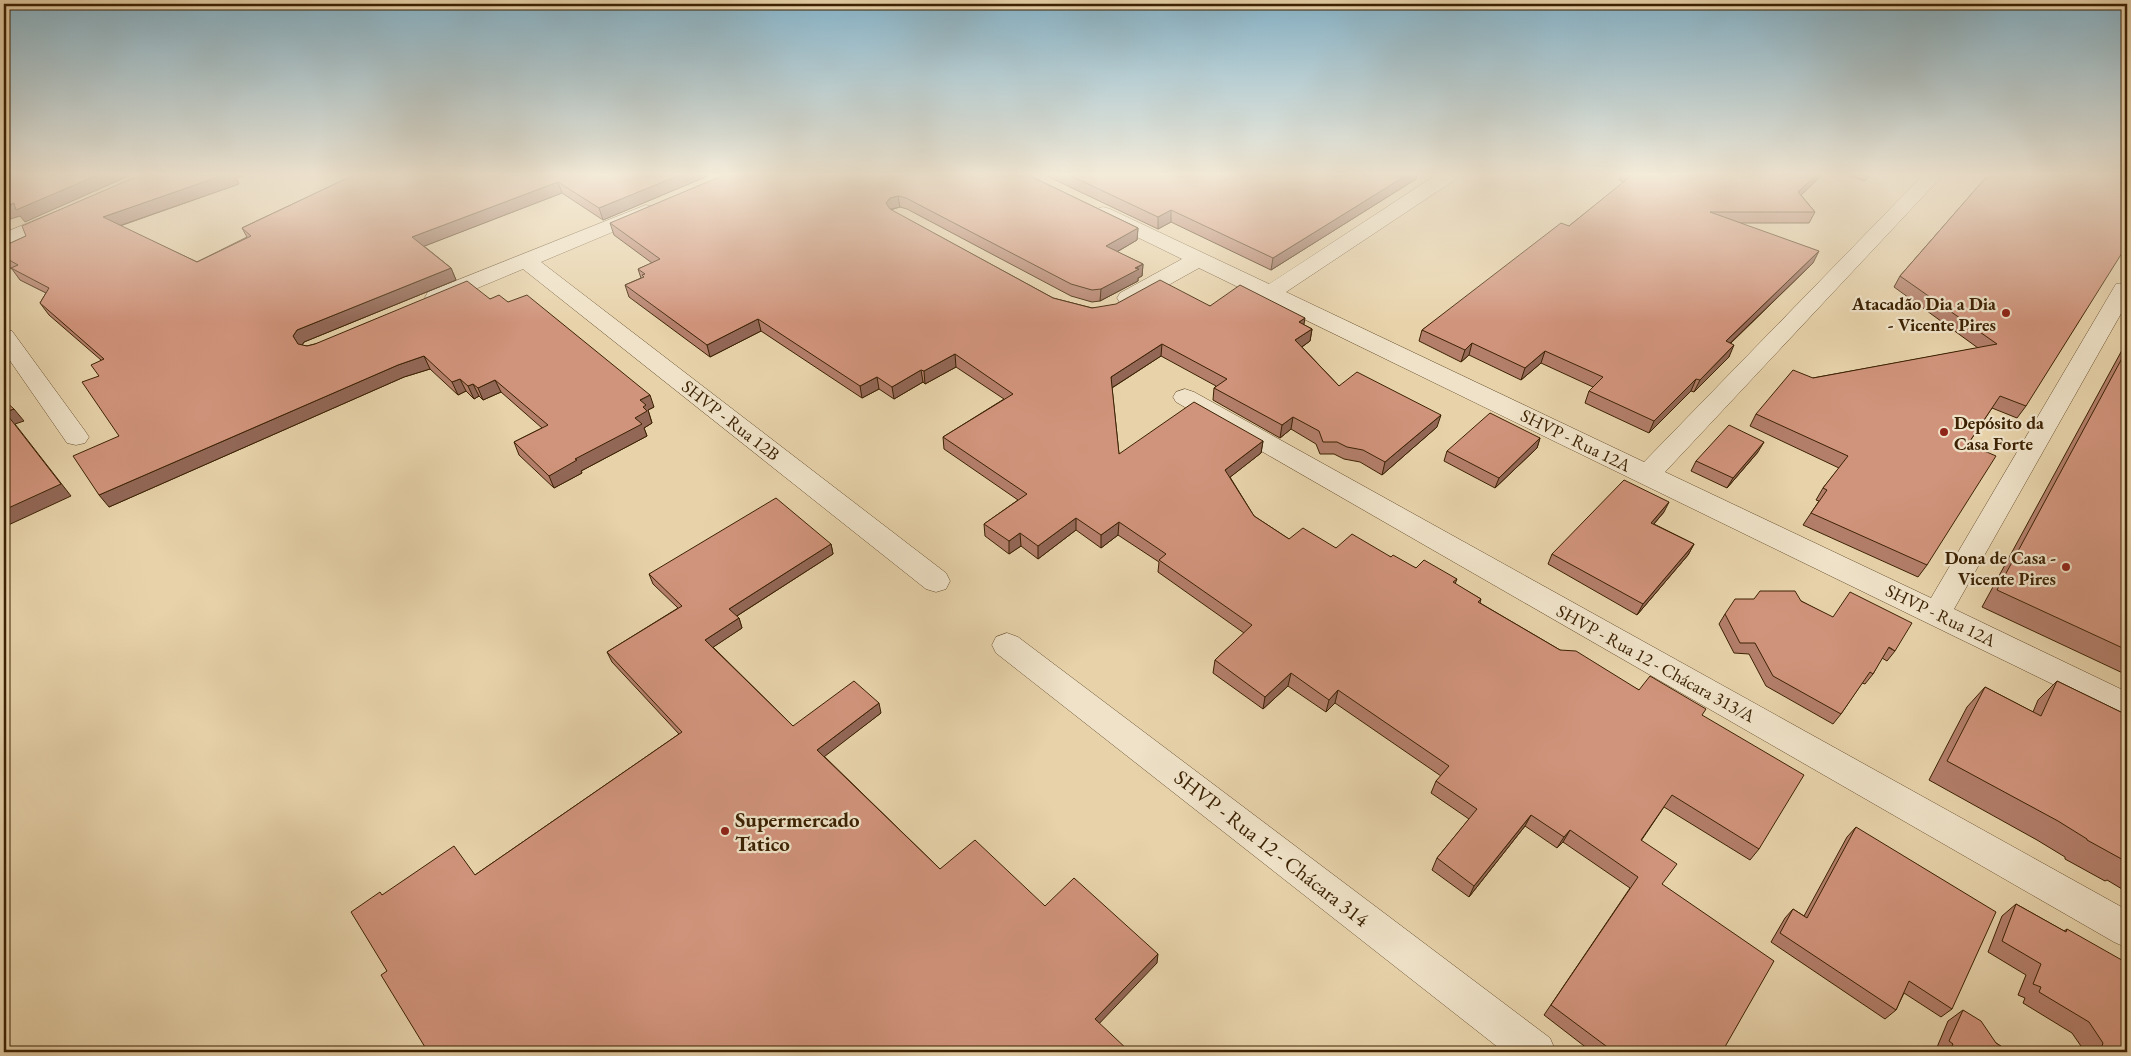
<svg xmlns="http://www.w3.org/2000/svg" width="2131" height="1056" font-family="'EB Garamond',serif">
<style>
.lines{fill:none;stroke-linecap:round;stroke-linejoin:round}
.minor-casing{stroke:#674e2d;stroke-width:1}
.minor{fill:#efe2c8;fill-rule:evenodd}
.wall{fill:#b37e6a;stroke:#3c2203}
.shaded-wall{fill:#926756;stroke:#3c2203}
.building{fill:#d0937b;stroke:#3c2203}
.poi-dot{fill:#8f2418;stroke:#efe2c8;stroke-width:2}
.labels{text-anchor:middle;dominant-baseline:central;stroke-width:4.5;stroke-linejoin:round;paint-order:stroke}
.poi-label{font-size:18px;font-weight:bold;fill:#3c2203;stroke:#efe2c8;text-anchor:end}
.street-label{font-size:18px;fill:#3c2203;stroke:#efe2c8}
.near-poi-label{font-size:21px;font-weight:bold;fill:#3c2203;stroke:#efe2c8;text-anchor:start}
.near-street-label{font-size:21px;fill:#3c2203;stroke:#efe2c8}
</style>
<rect width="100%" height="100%" fill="#e7d2aa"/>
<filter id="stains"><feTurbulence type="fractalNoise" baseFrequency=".004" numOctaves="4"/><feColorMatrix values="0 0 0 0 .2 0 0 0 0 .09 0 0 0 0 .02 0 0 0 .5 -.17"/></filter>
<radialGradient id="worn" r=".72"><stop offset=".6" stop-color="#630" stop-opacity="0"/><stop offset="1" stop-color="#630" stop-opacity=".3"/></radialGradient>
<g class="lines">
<g class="minor-casing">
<g id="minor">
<path d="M1436,175h22l-2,4 -170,113 358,170 279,-287h20l-278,297 266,126 182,-309 3,-5 11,-1v20l-173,306 173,83v27l-11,-4 -917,-447 -63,35 -8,2 -8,-2 -3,-5 3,-5 62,-34 -86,-42 -3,-4 3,-4 7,-2 7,2 159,75z"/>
<path d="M646,205l7,2 3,4 -3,4 -112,47 405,311 4,8 -4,8 -10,3 -10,-3 -403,-320 -79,33 -8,2 -8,-2 -3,-5 3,-5z"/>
<path d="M60,210l7,2 3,4 -3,4 -63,27v-14z"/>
<path d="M4,329l8,2 73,100 4,6 -4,6 -9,2 -9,-2 -63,-91z"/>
<path d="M1185,389l9,3 933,518v38l-13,-6 -938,-540 -3,-5 3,-5z"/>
<path d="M1007,633l11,4 532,401 6,14h-52l-508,-399 -4,-8 4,-8z"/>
</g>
</g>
<use href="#minor" class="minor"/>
</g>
<g class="wall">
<path d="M140,175h106l-10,3 3,6 -119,42 77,36 50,-25 -5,-9 112,-53h356l-107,45 -41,-27 -138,53 27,22 5,12 -152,62 -2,3 5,1 183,-47 18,3 146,105 -6,3 4,13 -8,5 3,8 -66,35 1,2 -28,15 -35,-33 -5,-13 28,-14 -41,-36 -18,8 -4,-4 -5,3 -8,-8 -8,4 -28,-26 -26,8 -295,130 10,-71 -20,-60 2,-16 -52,-45 -9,-12 6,-10 -26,-13 -8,-11 -8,-4v-19l22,-10z"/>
<path d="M1028,175l110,53 -1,12 -20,12 26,12 -1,12 -4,2v3l-38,20 -8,1 -21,-6 -164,-87 -7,-2 -9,3 162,88 39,10 118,-2 94,19 8,4 -2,12 -8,6 37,39 98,41 -55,48 -22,-13 -16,-3 -10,-5h-14l-4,-10 -25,-15 -11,9 -67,-38 1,-12 2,-2 -55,-30 -49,32 7,66 144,-13 -2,12 -31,24 24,39 35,23 47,9 55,9 25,11 41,11 -2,5 26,15 -1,4 80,47 79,40 63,25 57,134 -9,11 -86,-53 -23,34 21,43 60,168h-130l-48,-37 86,-127 -67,-46 -6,6 -32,-22 -56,71 -37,-27 5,-12 32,-39 -38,-26 5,-12 5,-5 -106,-73 -9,9 -38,-26 -25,23 -50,-36 2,-13 29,-27 -86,-61 1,-10 -41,-27 -17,13 -25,-18 -38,29 -17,-13 -12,8 -24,-18 -1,-12 34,-24 -74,-51 -1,-12 61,-38 -48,-32 -31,17 -2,-2 -29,17 -15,-10 -17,9 -101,-67 -51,26 -81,-60 -4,-12 16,-7 -3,-9 14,-6 -38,-28 -4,-12z"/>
<path d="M1045,175h130l6,3 235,1 -145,91 -100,-48 -13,7z"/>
<path d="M1621,175h201l-21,20 14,17 -6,11h-68l72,40 -82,80 -2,14 -35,35 -3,-1 -42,42 -64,-30 4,-12 4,-4 -52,-24 -20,17 -52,-25 -8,7 -42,-21 3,-11 147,-104 55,-44 -5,-2z"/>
<path d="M1847,175h23l-5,6z"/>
<path d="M1988,175l38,231 -9,12 -25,-10 -24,36 -41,121 -9,12 -115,-52 16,-24 -3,-1 7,-12 16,-20 -89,-42 6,-12 57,-36 165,-30 -84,-61 6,-11z"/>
<path d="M2127,341v334l-145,-68z"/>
<path d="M1540,438l-3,10 -42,40 -51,-27 3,-10z"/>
<path d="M1758,452l-31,36 -36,-17 5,-10z"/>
<path d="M1664,512l-10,12 40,20 -6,11 -51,60 -89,-51 4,-10z"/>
<path d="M831,544l2,10 -96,62 2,2 3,10 -29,19 80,79 88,-13 -57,43 116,113 105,37 112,57 -770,8 -5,-76 93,-20 204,-141 -67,-72 -5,-10 71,-44 -25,-24 -4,-10z"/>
<path d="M1801,601l94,50 -8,10 -5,-3 -9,16 -8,10 -3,-1 -21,31 -8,10 -67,-38 -17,-32 -15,-1 -15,-29 6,-10z"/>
<path d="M2057,681l70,34v177l-20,-12 -2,1 -40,-22v-2l-28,-17 -108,-60 38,-73 18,-20 48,25 5,-12z"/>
<path d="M1856,827l96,182 -11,8 -37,-24 -8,17 -11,9 -114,-77 14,-24 8,-9 11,7 43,-79z"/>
<path d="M2016,904l48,27 3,-2 60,123h-42l-13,-19 -49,-30 2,-5 -7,-3 8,-20 -38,-23 14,-36z"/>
<path d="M1963,1010l33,33 14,9h-75l13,-31z"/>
</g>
<g class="shaded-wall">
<path d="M98,175h33l-106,47 -5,-6 -16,5v-14z"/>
<path d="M224,175h22l-10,3 3,6 -129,45 -7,-12z"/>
<path d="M680,175h30l-107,45 -4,-12z"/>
<path d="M1407,175h10l-1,4 -145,91 2,-12z"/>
<path d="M1816,175h6l-29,28 5,-11z"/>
<path d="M558,182l4,11 -145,56 -5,-12z"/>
<path d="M898,196l2,11 -9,2 -4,6 -1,-12 4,-5z"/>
<path d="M1171,210v12l-13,7v-12z"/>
<path d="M1138,228l-1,12 -31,18v-12z"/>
<path d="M1819,251l-6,12 -93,90 6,-12z"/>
<path d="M1143,264l-1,12 -4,2v3l-38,20 1,-12z"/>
<path d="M451,268l5,12 -152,62 -4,6 -7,-12 4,-6z"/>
<path d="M1305,318l-2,12 -4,-8z"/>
<path d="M758,319l3,12 -51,26 -3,-12z"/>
<path d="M1312,329l-2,12 -17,12 2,-13z"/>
<path d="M1472,343l-3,12 -8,7 4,-12z"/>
<path d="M1162,344l-1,12 -51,33 1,-12z"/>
<path d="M1734,345l-5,12 -35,35 6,-12z"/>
<path d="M1545,351l-4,12 -20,17 4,-12z"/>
<path d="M955,354l1,13 -31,17 -1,-13z"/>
<path d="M424,356l6,13 -26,8 -295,130 -10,-12 299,-130z"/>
<path d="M921,370l2,12 -29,17 -2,-12z"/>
<path d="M877,377l2,12 -17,9 -2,-12z"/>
<path d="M460,379l6,12 -8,4 -6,-13z"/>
<path d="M1696,379l-5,12 -42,42 5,-12z"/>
<path d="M495,380l6,12 -18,8 -5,-12z"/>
<path d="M473,384l6,12 -5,3 -6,-13z"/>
<path d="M650,395l4,12 -6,3 4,13 -8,5 3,8 -66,35 1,2 -28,15 -5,-12 86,-58 5,-18z"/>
<path d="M14,409l10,12 -9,3 56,72 -67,31 1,-115z"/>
<path d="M1441,415l-4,12 -55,48 3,-13z"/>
<path d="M1293,417l-2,12 -11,9 2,-13z"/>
<path d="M1540,438l-3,10 -42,40 4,-10z"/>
<path d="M1263,441l-2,12 -37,29 1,-12z"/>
<path d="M1764,442l-6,10 -31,36 6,-10z"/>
<path d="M1669,502l-5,10 -18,21 5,-10z"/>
<path d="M1076,518v12l-38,29v-13z"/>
<path d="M1119,522l-1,13 -17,13v-13z"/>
<path d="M1020,533l1,13 -12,8v-13z"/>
<path d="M831,544l2,10 -101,65 -3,-10z"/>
<path d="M1694,544l-6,11 -51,60 6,-11z"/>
<path d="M739,618l3,10 -33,22 -4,-10z"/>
<path d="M1291,673l-3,13 -25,23 2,-12z"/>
<path d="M1338,690l-3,13 -9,9 3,-12z"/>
<path d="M879,703l2,10 -61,47 -3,-10z"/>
<path d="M1531,815l-6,11 -56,71 5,-11z"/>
<path d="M1570,830l-7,12 -6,6 7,-11z"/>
<path d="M1158,954l-1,9 -62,65v-9z"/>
</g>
<g class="building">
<path d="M4,175h94l-82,35 -2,-7 -10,4z"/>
<path d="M140,175h84l-121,42 94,45 54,-26 -9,-8 112,-53h326l-81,33 -41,-26 -146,55 39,31 -154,62 -4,6 5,8 9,2 8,-2 152,-63 23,18 9,-4 9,7 19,-7 123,100 -10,5 6,5 -3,2 4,4 -12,7 7,6 -67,35 2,1 -28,16 -35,-34 34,-17 -53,-45 -17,8 -5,-4 -5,2 -8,-7 -8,3 -28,-26 -26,9 -299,130 -26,-39 46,-20 -37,-54 17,-6 -8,-11 13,-6 -64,-56 9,-15 -38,-20 7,-3 -14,-8v-11l22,-10 -4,-10z"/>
<path d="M724,175h304l110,53 -32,18 37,18 -8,4 4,1 -38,20 -9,1 -21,-6 -165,-86 -8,-2 -8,2 -4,5 4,6 163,89 39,10 24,-4 44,-24 50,26 30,-21 65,33 -6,4 13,7 -17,11 44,46 18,-14 84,43 -56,47 -22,-12 -16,-3 -10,-5h-14l-4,-11 -26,-14 -11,8 -68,-37 13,-9 -65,-35 -51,33 8,77 75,-52 69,39 -38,29 29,46 35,23 14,-11 33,20 16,-14 39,23 2,-2 23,13 8,-8 33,19 -4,3 28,17 -3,3 82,48 16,1 63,39 11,-14 56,33 -4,6 102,60 -45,74 -87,-54 -31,45 36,24 -15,20 112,77 -52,91h-108l-63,-47 87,-128 -68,-47 -6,7 -33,-22 -57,71 -37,-28 40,-49 -41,-28 13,-15 -111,-76 -9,10 -38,-27 -26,24 -50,-37 37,-35 -93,-65 7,-6 -47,-32 -18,13 -25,-17 -38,28 -18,-13 -11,8 -25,-17 43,-30 -84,-57 70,-43 -58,-40 -31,17 -3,-1 -29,17 -15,-10 -17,9 -102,-67 -51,26 -82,-60 19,-8 -2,-2 3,-1 -7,-5 22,-10 -50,-36z"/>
<path d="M1069,175h106l6,3 5,-3h221l-134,83 -102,-48 -13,7z"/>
<path d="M1632,175h184l-18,17 17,20h-105l109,39 -93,90 8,4 -34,35 -4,-1 -42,42 -65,-30 14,-14 -58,-26 -20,17 -53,-25 -7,7 -43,-20 139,-107 8,3z"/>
<path d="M1988,175h129l10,3v67l-101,161 -26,-10 -32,48 28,12 -69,109 -116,-52 16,-23 -4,-2 25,-32 -92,-42 37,-44 20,8 184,-34 -97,-68z"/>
<path d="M2127,349v301l-130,-60z"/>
<path d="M4,400l10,9 -9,3 56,72 -57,26z"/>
<path d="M1490,413l50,25 -41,40 -52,-27z"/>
<path d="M1729,425l35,17 -31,36 -37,-17z"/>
<path d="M1624,480l45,22 -18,21 43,21 -51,60 -91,-50z"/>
<path d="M776,498l55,46 -102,65 10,9 -34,22 88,86 61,-45 25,22 -62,47 123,119 35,-29 70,66 29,-28 84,76 -63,65 35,33h-702l-47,-77 6,-4 -36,-59 29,-20 2,3 72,-49 21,29 207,-143 -75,-80 75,-46 -33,-32z"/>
<path d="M1760,591h35l6,10 32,16 17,-25 62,31 -17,28 -6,-4 -16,27 -3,-2 -29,42 -68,-38 -18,-33h-15l-15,-29 10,-15h19z"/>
<path d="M2057,681l70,34v147l-40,-22v-1l-29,-18 -111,-60 38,-74 56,29z"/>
<path d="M1856,827l140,85 -44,97 -43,-28 -13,29 -116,-77 13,-24 14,9z"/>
<path d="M2016,904l50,28 1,-3 60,34v89h-27l3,-9 -14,-21 -50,-30 2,-5 -8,-3 8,-20 -39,-23z"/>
<path d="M1963,1010l18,11 15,22 14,9h-61l4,-8 -4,-3z"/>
</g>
<linearGradient id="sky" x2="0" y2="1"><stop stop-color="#87b6cd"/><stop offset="0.54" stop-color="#f4ebd9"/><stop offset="1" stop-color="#f4ebd9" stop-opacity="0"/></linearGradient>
<rect width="2131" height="323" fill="url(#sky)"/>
<g class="poi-dot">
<circle cx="2006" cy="313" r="5"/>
<circle cx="1944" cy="432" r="5"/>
<circle cx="2066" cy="567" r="5"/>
<circle cx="725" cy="831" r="5"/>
</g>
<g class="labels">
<g class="poi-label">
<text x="1996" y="303">Atacadão Dia a Dia<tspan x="1996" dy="21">- Vicente Pires</tspan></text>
<text x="1954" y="422" text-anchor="start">Depósito da<tspan x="1954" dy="21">Casa Forte</tspan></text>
<text x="2056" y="557">Dona de Casa -<tspan x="2056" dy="21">Vicente Pires</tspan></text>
</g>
<g class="street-label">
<text transform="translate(731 420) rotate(38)">SHVP - Rua 12B</text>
<text transform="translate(1576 440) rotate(26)">SHVP - Rua 12A</text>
<text transform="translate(1941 615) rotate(26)">SHVP - Rua 12A</text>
<text transform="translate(1656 663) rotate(29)">SHVP - Rua 12 - Chácara 313/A</text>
</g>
<g class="near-poi-label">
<text x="735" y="819">Supermercado<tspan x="735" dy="24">Tatico</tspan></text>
</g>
<g class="near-street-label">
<text transform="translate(1272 848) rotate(38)">SHVP - Rua 12 - Chácara 314</text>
</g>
</g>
<rect width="2131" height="1056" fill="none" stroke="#e7d2aa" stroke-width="20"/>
<rect x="5" y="5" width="2121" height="1046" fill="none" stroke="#3c2203" stroke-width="2.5"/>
<rect x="10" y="10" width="2111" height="1036" fill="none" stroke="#3c2203"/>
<rect width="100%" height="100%" filter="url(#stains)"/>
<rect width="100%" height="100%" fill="url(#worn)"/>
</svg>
